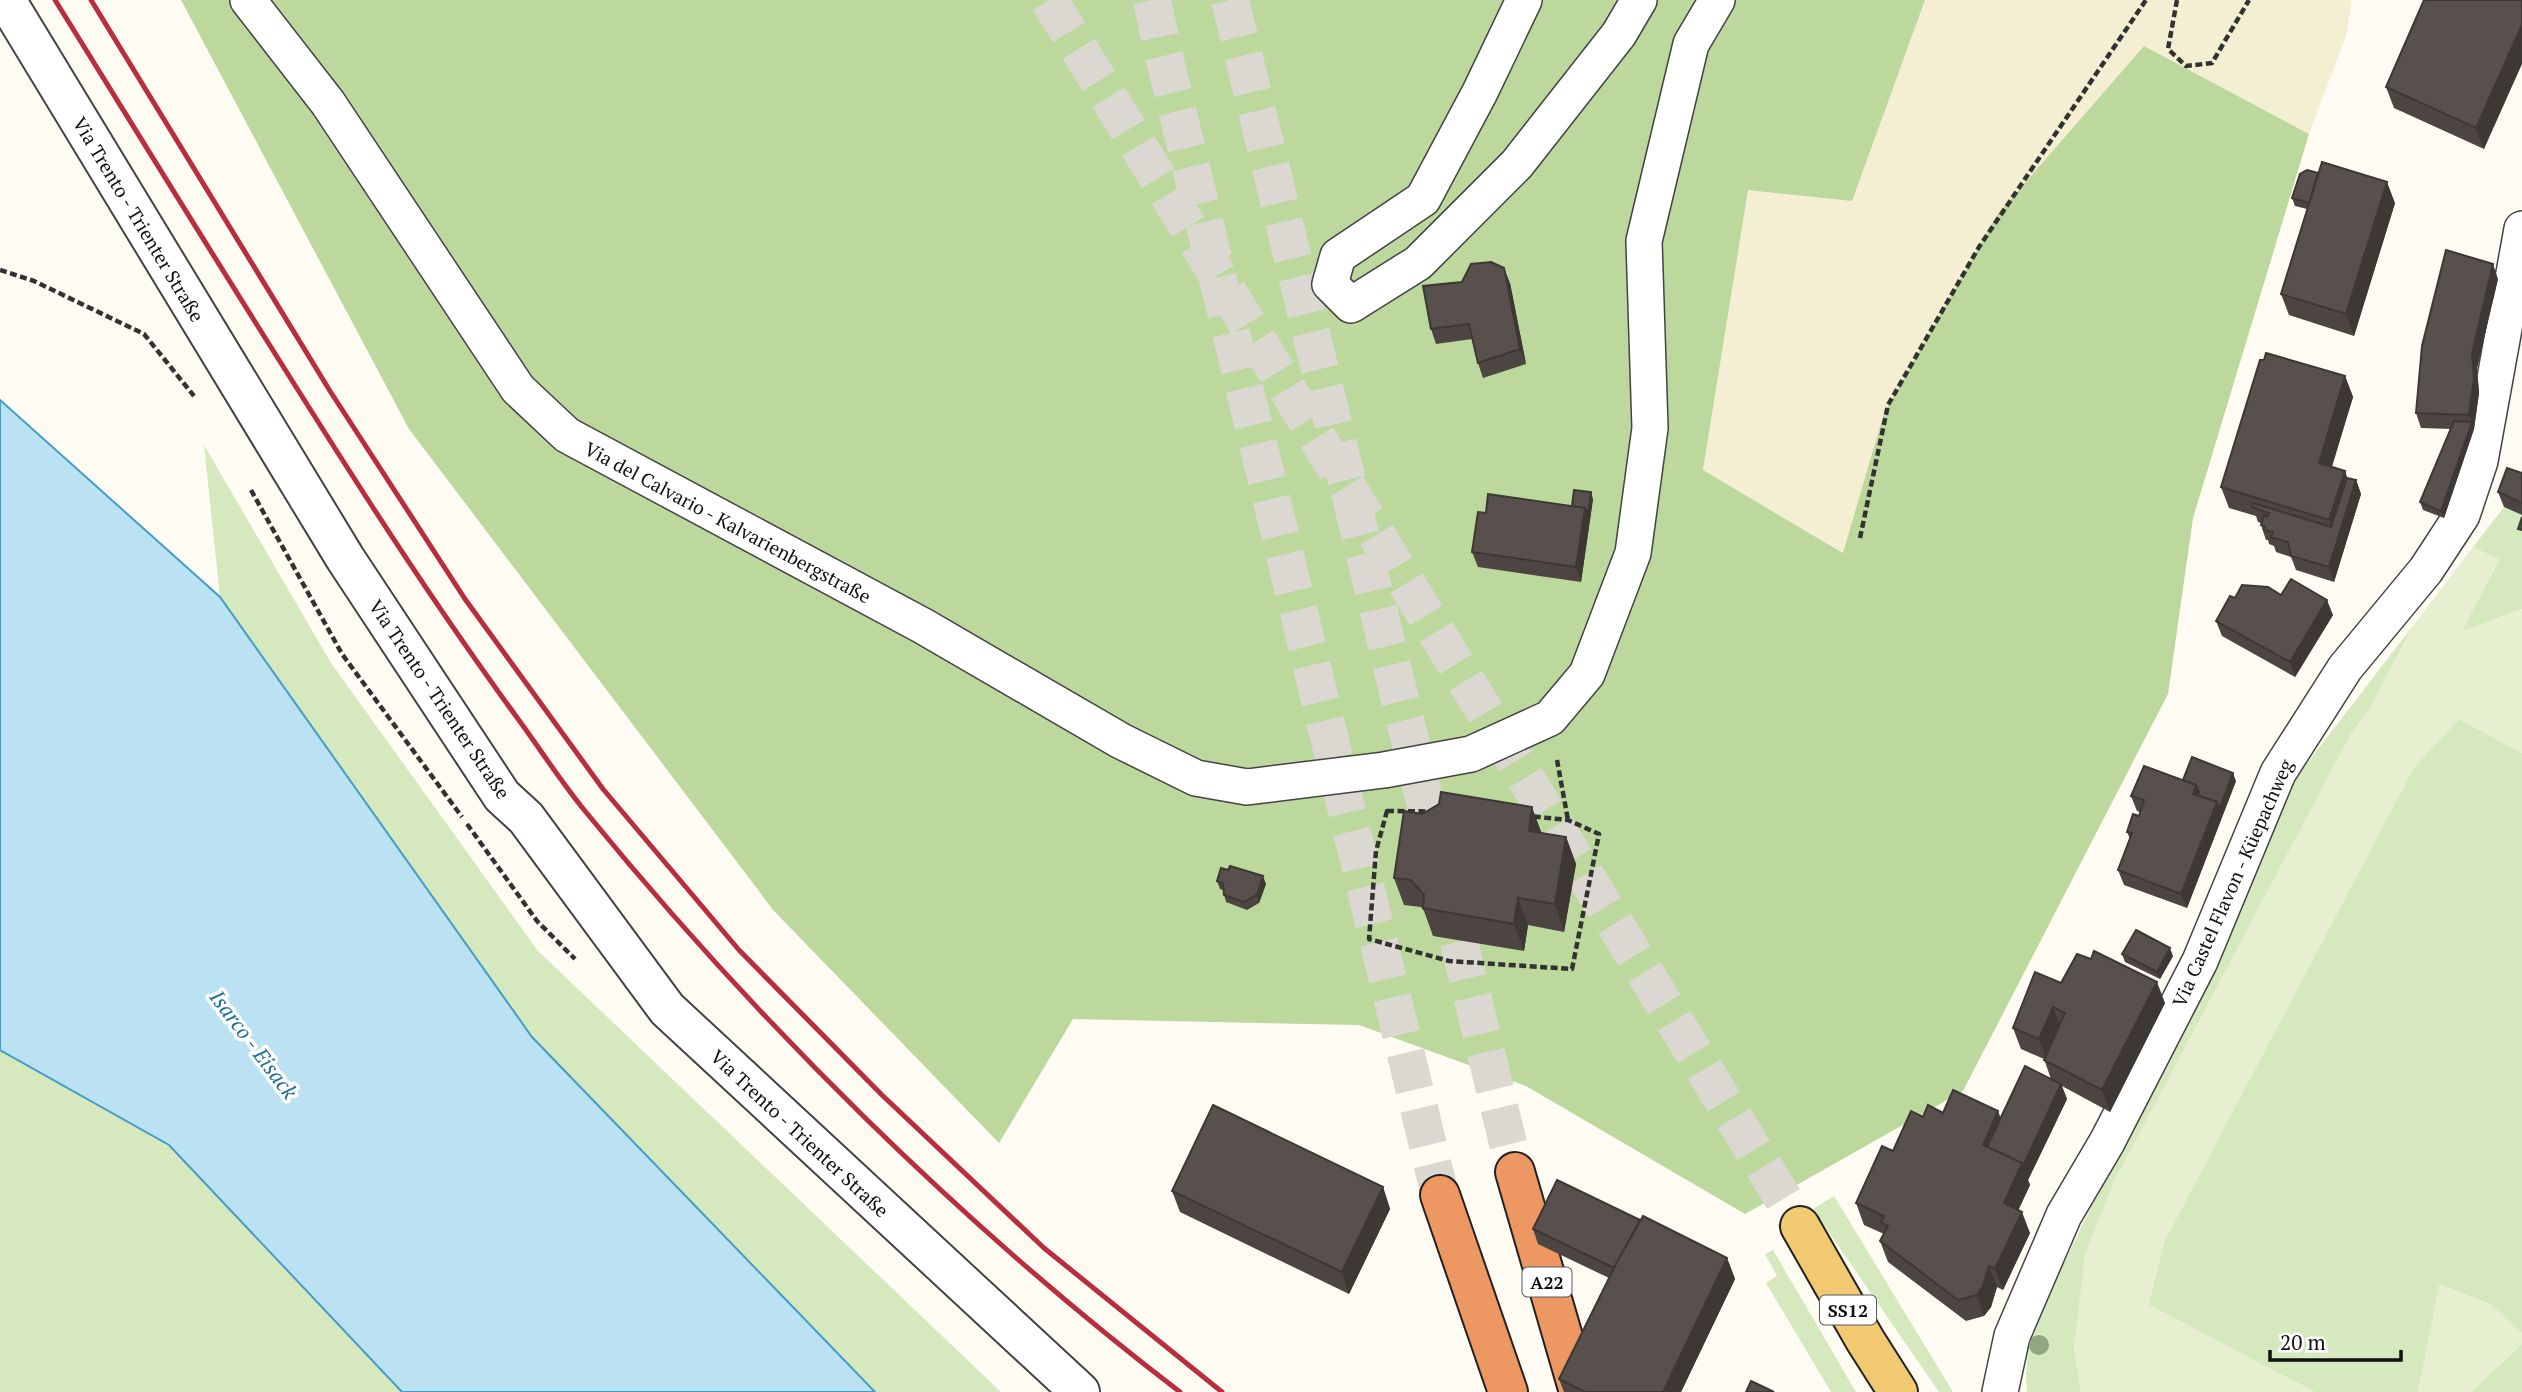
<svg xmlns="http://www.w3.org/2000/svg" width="2522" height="1392" font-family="'PT Serif',serif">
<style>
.farmland{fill:#f4efd3}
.green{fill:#d6e8bd}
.forest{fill:#bcd89d}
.pitch{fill:#e6efcf}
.water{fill:#bae2f3;stroke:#449cc7;stroke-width:2}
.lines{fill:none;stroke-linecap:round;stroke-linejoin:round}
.primary-tunnel{stroke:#dad8d1;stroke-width:38;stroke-dasharray:38 19;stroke-linecap:butt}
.motorway-tunnel{stroke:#dad8d1;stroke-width:38;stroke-dasharray:38 19;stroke-linecap:butt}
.minor-casing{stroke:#434343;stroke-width:38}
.tertiary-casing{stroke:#434343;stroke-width:42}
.primary-casing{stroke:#212121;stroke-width:42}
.motorway-casing{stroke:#212121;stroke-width:42}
.path{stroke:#323232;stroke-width:4.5;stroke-dasharray:7 3.5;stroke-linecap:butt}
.minor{stroke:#fff;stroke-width:35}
.tertiary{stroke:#fff;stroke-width:38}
.primary{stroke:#f1c970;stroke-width:38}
.motorway{stroke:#ed9862;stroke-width:38}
.rail{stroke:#b92e3e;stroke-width:5}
.tree{fill:#8fa880}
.wall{fill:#4c4541}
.shaded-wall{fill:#3e3835}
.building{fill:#58504c;stroke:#3e3835;stroke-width:2}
.labels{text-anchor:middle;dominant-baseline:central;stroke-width:7;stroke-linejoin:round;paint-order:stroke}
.shield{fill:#fff;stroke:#585858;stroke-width:2}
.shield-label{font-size:18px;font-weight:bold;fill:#101010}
.street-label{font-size:19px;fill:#101010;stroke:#fff}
.water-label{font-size:21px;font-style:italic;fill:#1e6e9c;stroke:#fff}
</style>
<rect width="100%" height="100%" fill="#fefbf3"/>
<path class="farmland" d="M1925,0h427l-6,36 -37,98 -165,-88 -260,367 -40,140 -141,-83 45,-281 104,11z"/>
<g class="green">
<path d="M204,445l127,218 207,288 463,441h-126l-343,-355 -312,-440z"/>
<path d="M2504,507l18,8v94l-61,23 38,-72 -26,-13z"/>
<path d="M2412,627l-38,75 -23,32 -237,448 -40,164 7,46h-54l-1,-19 5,-56 14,-14 250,-524z"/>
<path d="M2459,719l63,34v580l-32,-29 -50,-19 -22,107h-103l-167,-87 17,-65 249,-473z"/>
<path d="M0,1050l169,95 233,247h-402z"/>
<path d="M1834,1196l119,196h-14l-126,-183z"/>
<path d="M1773,1250l83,142h-25l-65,-109 11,-7 -12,-22z"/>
<path d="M2522,1344v48h-51z"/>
</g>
<path class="forest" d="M181,0h1744l-73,201 -104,-11 -45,280 140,83 41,-140 113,-198 147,-169 165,88 -116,384 -25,176 -205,397 -218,123 -219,-128 -167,-61 -286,-6 -74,124 -225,-232 -365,-482z"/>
<g class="pitch">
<path d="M2473,547l26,12 -37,72 60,-22v144l-63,-34 -45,48 -249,473 -17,64 167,88h-234l-7,-46 11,-92 29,-72 237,-448 23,-32 38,-75z"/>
<path d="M2439,1285l51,19 32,29v11l-51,48h-53z"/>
</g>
<path class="water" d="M0,400l220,197 312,440 343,355h-473l-233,-247 -169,-95z"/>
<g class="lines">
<path class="primary-tunnel" d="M1049,0l751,1226"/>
<g class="motorway-tunnel">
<path d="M1152,0l11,52 277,1143"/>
<path d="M1230,0l285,1172"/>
</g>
<g class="minor-casing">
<g id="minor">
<path d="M248,0l80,103 190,286 49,46 356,191 198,115 75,37 51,9 137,-17 87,-16 79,-36 37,-44 46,-121 17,-125 -6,-187 47,-197 26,-44"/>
<path d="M1524,0l-44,92 -57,107 -85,57 -8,28 21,21 67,-42 99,-99 102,-130 20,-34"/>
<path d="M2000,1392l12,-56 52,-121 43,-73 93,-181 78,-188 67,-105 81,-98 36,-55 18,-54 42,-232"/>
</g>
</g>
<g class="tertiary-casing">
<path id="tertiary" d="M6,0l339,558 157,238 24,22 141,191 413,383"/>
</g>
<g class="primary-casing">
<path id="primary" d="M1800,1226l65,114 33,52"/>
</g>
<g class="motorway-casing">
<g id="motorway">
<path d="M1515,1172l64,220"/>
<path d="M1440,1195l68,197"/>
</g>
</g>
<g class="path">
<path d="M2177,0l-9,49 18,17 26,-3 37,-63"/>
<path d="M0,270l34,11 110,53 50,62"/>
<path d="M251,490l91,164 120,163"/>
<path d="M1860,538l28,-133 91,-158 167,-247"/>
<path d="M1557,760l11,60"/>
<path d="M1387,811l101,1 80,8 31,14 -27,135 -123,-8 -80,-22 7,-88z"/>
<path d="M467,824l70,97 38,38"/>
</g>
<use href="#minor" class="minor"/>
<use href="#tertiary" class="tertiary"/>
<use href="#primary" class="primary"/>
<use href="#motorway" class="motorway"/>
<g class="rail">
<path d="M55,0c105,169 209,339 317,506 48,74 97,146 149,217 21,29 41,60 64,88 173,212 378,415 595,581"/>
<path d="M91,0l239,391 135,208 138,190 136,161 143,145 162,153 178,144"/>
</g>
</g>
<circle class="tree" cx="2039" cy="1345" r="10"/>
<g class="wall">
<path d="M2522,0l-38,149 -90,-41 -8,-21z"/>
<path d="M2292,198l103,5 -41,133 -65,-21 -8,-21 26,-85 -12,-3z"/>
<path d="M2498,279l-21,89 2,25 -5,36 -30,89 -21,-8 -3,-8 31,-73 -30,-1 -5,-15z"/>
<path d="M1462,282l48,1 16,81 -43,14 -5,-15 -6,-24 -36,5 -5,-15z"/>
<path d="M2345,376l8,21 -21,70 13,4 2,7 9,2 5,14 -27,88 -38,-12 -5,-13 -15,-5 -2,-6 -5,-2 -1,-4h-2l-5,-15v-2l-3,-1 -2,-6 -27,-8 -8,-21z"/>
<path d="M2522,473v42l-18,-8 -6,-15z"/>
<path d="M1593,499l-12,83 -103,-15 -6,-15 14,-39 86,-7z"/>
<path d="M2281,595l52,20 -38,62 -73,-41 -6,-15 19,-23z"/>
<path d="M2183,780l53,1 -49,127 -63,-23 -6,-15 12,-31 -3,-7 12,-16 1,-4 -3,-1 -6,-15z"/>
<path d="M1542,833l24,4 10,27 -12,68 -36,-7 -4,26 -91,-15 -9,-25 -3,-4 -17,-2 -10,-27z"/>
<path d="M1217,881l49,3 -7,19 -12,7 -21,-8 -3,-12 -3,-1z"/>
<path d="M2122,954l51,2 -13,23 -35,-17z"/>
<path d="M2061,983l104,20 -55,109 -48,-26 5,13 -39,81 2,5 -12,25 12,23 -27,57 -6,-3 -6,20 -7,9 -18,5 -78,-59 -8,-21 4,-7 -20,-9 -8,-22 37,-52 30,-34 20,-4 58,4 50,-38 -7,-20 -23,-10 -8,-21z"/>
<path d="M1383,1187l7,22 -41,85 -169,-82 -8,-21z"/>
<path d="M1640,1220l87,38 8,21 -54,113h-117l-5,-13 50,-101 -71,-34 -5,-15z"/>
</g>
<g class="shaded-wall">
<path d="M2522,25v39l-38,85 -8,-21z"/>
<path d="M2387,182l8,21 -41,133 -8,-22z"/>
<path d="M2493,264l5,15 -21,89 2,25 -5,36 -30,89 -3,-7 31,-89 -3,-7 3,-62z"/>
<path d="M1504,268l6,15 16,81 -6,-15z"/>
<path d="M2345,376l8,21 -27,87 -7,-21z"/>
<path d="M2345,471l7,21 4,-12 5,14 -27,88 -5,-15 8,-26 -8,-21z"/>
<path d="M1591,492l2,7 -12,83 -5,-15 9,-59z"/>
<path d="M2327,600l6,15 -38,62 -5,-15z"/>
<path d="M2233,773l3,8 -49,127 -6,-14 36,-92z"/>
<path d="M2196,785l5,15 -8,-6z"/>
<path d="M1532,807l10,27 -13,-3z"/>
<path d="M1566,837l10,27 -12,68 -9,-28z"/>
<path d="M1263,876l3,8 -7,19 -2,-8z"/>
<path d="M1518,898l10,27 -4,26 -10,-27z"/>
<path d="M2170,948l3,8 -13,23 -3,-7z"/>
<path d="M2157,982l8,21 -55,109 -8,-22z"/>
<path d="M2053,1007l8,22 -14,31 -8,-21z"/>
<path d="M2061,1084l6,15 -39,81 2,5 -18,39 -8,-21z"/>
<path d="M1998,1111l8,21 -11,24 -12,-11z"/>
<path d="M1383,1187l7,22 -41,85 -7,-22z"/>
<path d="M2022,1212l8,21 -27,57 -8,-21z"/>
<path d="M1727,1258l8,21 -54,113h-18z"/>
<path d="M1989,1266l8,21 -6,20 -7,9 -7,-21z"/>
</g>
<g class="building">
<path d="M2424,0h98v25l-46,103 -90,-41z"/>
<path d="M2322,162l65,20 -41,132 -65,-20z"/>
<path d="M2307,170l11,3 -9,30 -17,-5 8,-24z"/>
<path d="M2446,250l47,14 -21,89 2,25 -5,37 -53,-2 6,-67z"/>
<path d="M1491,262l13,6 16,81 -42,14 -9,-39 -38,5 -8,-43 39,-4 9,-18z"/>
<path d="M2266,353l79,23 -26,87 26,8 -16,49 -108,-33 39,-127h4z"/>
<path d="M2454,421l18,1 -31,89 -21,-9z"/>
<path d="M2507,468l15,5v30l-24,-11z"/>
<path d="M2347,478l9,2 -27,87 -38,-11 -3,-14 -17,-5 2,-5 -9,-2 1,-4 -4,-1 3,-10 3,2 2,-4 -17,-6 1,-4 78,24z"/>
<path d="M1574,490l17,2 -3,23 -3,-7 -13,-2z"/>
<path d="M1488,494l97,14 -9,59 -104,-15 6,-40 8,1z"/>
<path d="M2522,517v13l-4,-1z"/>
<path d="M2291,579l36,21 -37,62 -74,-41 14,-25 5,2 7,-13 26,2 13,8z"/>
<path d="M2192,757l41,16 -14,37 -2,-8 -20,-7 2,-3 -3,-7 -13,-5z"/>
<path d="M2144,766l52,19 -3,9 24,8 -36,92 -63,-24 14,-37 -5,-1 6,-18 6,2 5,-16 -13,-4z"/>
<path d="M1441,792l91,15 -3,24 37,6 -11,67 -37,-6 -4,26 -91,-16 1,-13 -13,-15 -17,-2 10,-67 18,3 17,-10z"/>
<path d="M1230,866l33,10 -6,19 -13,7 -20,-7 -1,-12 -6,-2 4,-13 7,2z"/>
<path d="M2136,930l34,18 -13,24 -35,-18z"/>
<path d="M2094,951l63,31 -55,108 -58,-30 21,-47 -12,-6 -14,32 -26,-11 22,-56 26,11 16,-29 14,5z"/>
<path d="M2025,1066l36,18 -38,82 -1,-3 -35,-16z"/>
<path d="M1953,1090l45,21 -15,34 39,18 -18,40 18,9 -27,57 -6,-3 -6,20 -6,9 -19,5 -78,-59 8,-15 -7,-4 3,-6 -28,-13 26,-57 11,5 18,-40 12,6 5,-12 15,8z"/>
<path d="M1213,1105l170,82 -41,85 -170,-81z"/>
<path d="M1557,1180l83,40 -26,48 -81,-39z"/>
<path d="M1643,1216l84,42 -64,134h-78l-26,-13 57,-115z"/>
<path d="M1751,1381l23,11h-28z"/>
</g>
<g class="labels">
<g class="shield">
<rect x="1522.5" y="1267.5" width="49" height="29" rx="5"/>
<rect x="1820" y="1295.5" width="56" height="29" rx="5"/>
</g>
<g class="shield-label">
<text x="1547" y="1282">A22</text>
<text x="1848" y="1310">SS12</text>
</g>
<g class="street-label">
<text transform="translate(139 219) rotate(59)">Via Trento - Trienter Straße</text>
<text transform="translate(728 522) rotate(28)">Via del Calvario - Kalvarienbergstraße</text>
<text transform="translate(440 699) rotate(56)">Via Trento - Trienter Straße</text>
<text transform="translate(2232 883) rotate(-66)">Via Castel Flavon - Küepachweg</text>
<text transform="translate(800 1133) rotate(43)">Via Trento - Trienter Straße</text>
</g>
<g class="water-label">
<text transform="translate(254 1044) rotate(53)">Isarco - Eisack</text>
</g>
</g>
<path d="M2270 1350v10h131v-10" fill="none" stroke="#101010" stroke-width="3.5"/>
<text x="2280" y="1350" font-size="21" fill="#101010" stroke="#ffffff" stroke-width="5" paint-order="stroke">20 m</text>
</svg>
